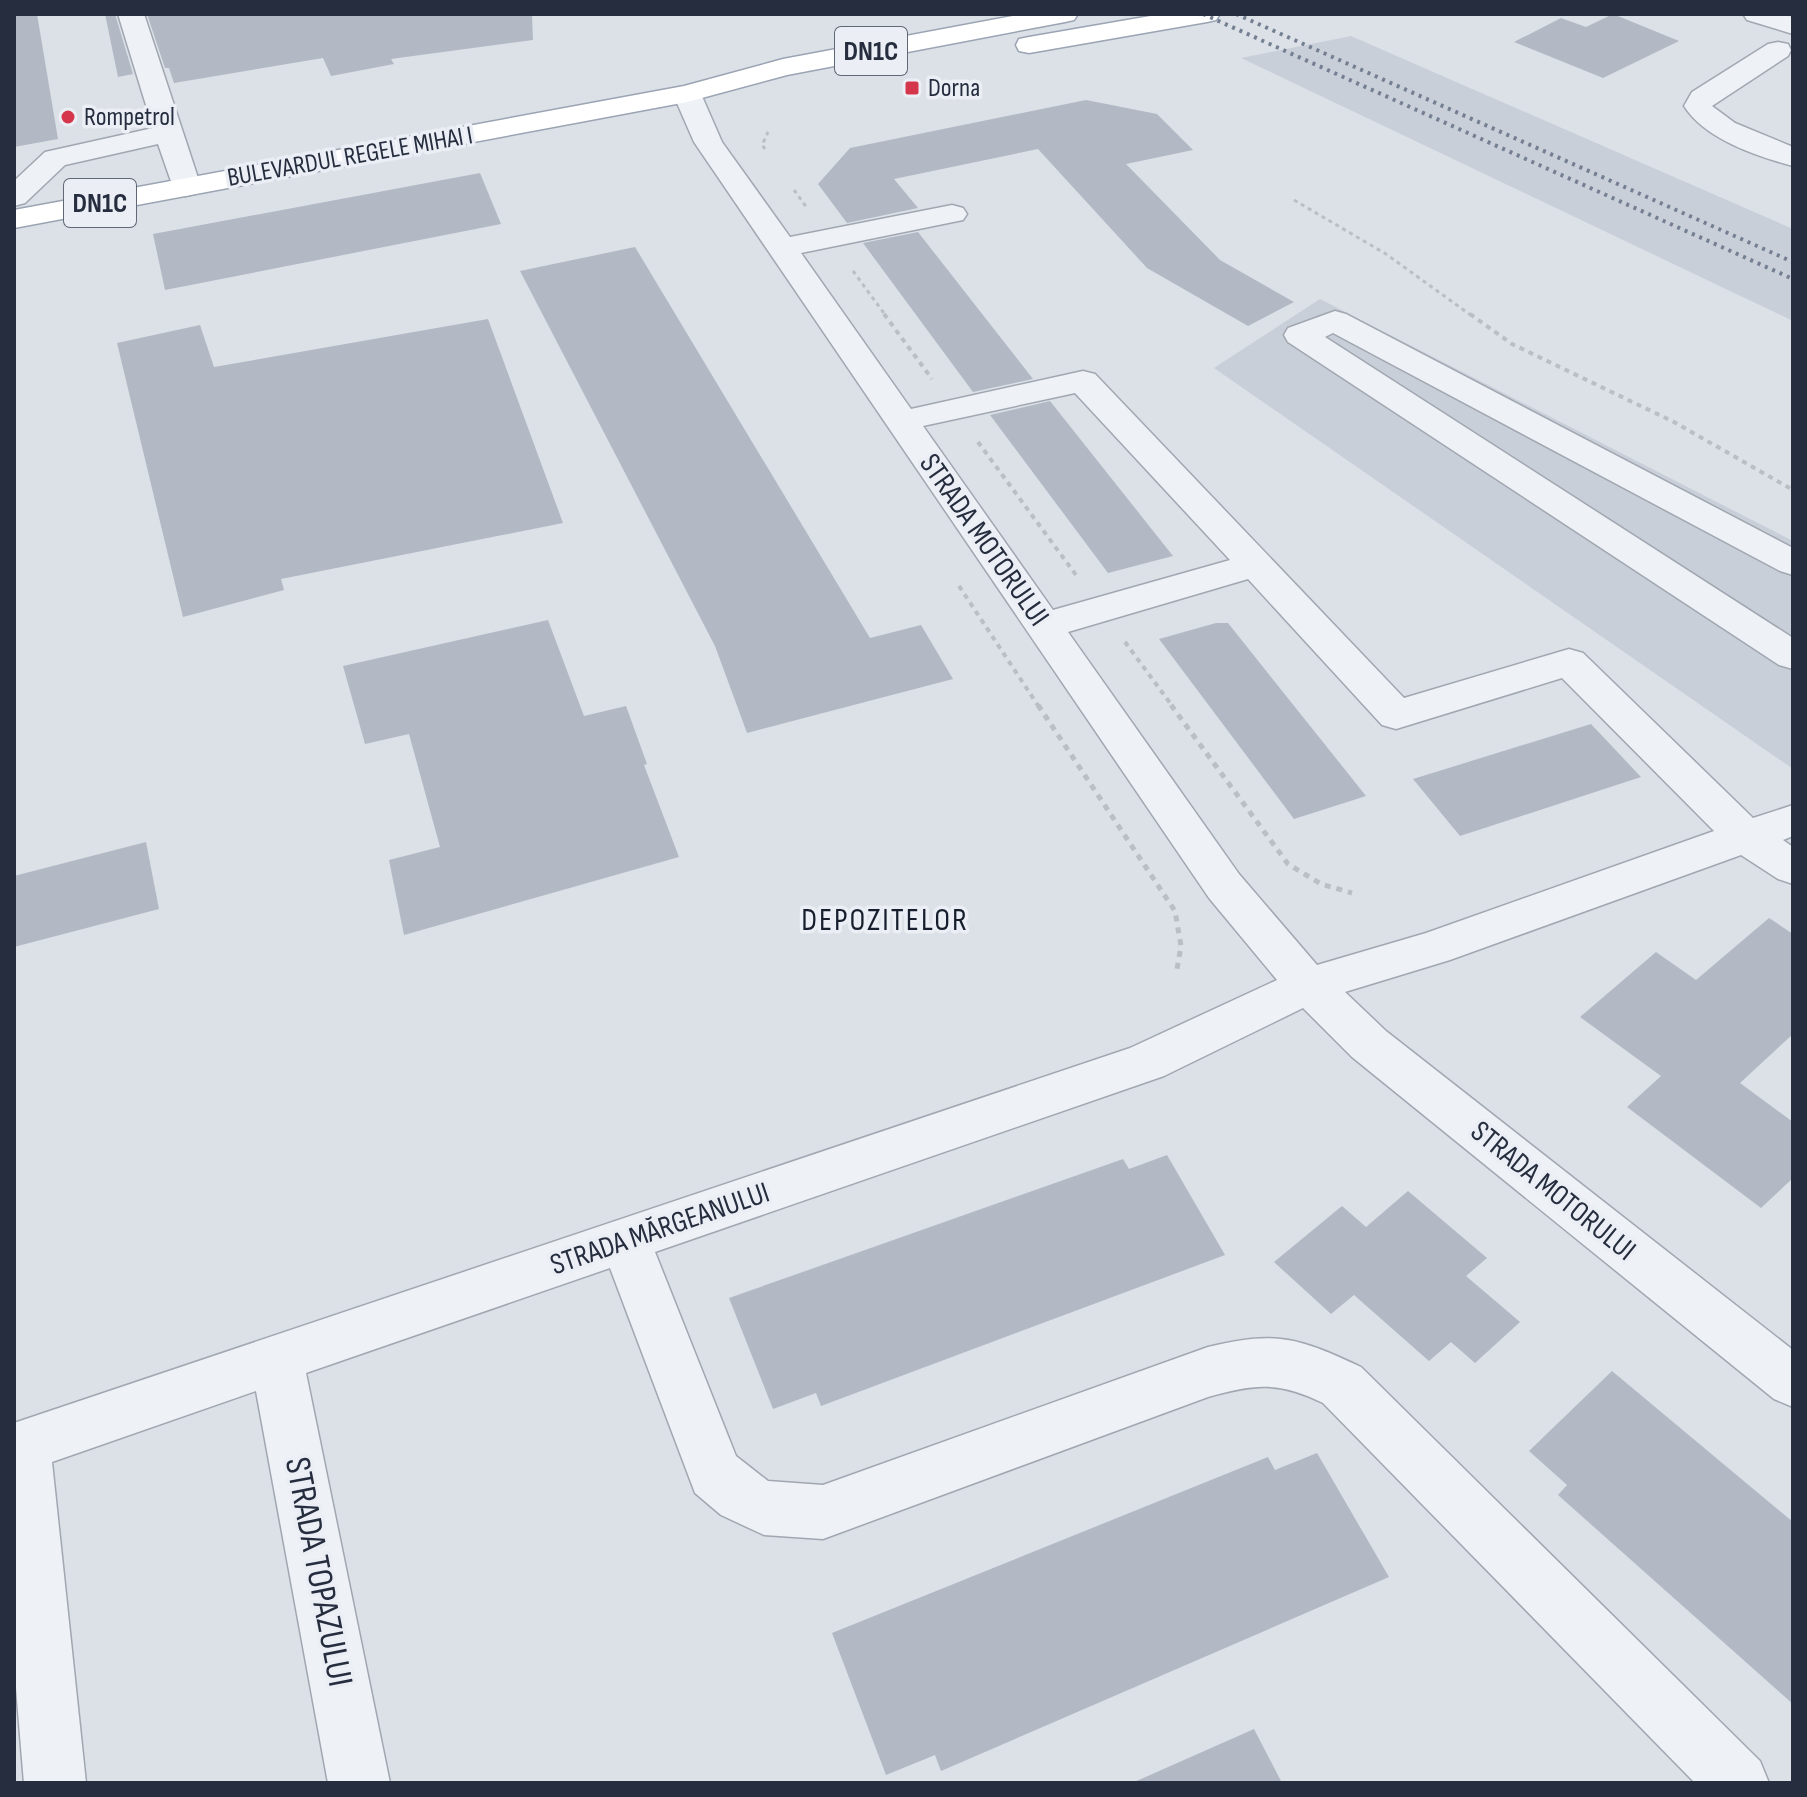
<svg xmlns="http://www.w3.org/2000/svg" width="1807" height="1797" font-family="'Sofia Sans Condensed',sans-serif">
<style>
.built{fill:#c9cfd9}
.building{fill:#b2b9c4}
.lines{fill:none;stroke-linecap:round;stroke-linejoin:round}
.minor-casing{stroke:#a1a7b1;stroke-width:3}
.major-casing{stroke:#9aa4b3;stroke-width:3}
.path-far2{stroke:#babec5;stroke-width:3;stroke-dasharray:4 4;stroke-linecap:butt}
.path-far1{stroke:#babec5;stroke-width:4;stroke-dasharray:5 5;stroke-linecap:butt}
.path{stroke:#babec5;stroke-width:5;stroke-dasharray:6 6;stroke-linecap:butt}
.minor{fill:#eef1f5;fill-rule:evenodd}
.major{fill:#fff;fill-rule:evenodd}
.rail{stroke:#747f91;stroke-width:4;stroke-dasharray:3 5;stroke-linecap:butt}
.poi-dot{fill:#d6364c;stroke:#ebeff5;stroke-width:3}
.labels{text-anchor:middle;dominant-baseline:central;stroke-width:7;stroke-linejoin:round;paint-order:stroke}
.far-poi-label{font-size:26px;fill:#252d3e;stroke:#ebeff5;text-anchor:start}
.far-street-label{font-size:26px;fill:#252d3e;stroke:#ebeff5}
.shield{fill:#ebeff5;stroke:#606775;stroke-width:2}
.shield-label{font-size:28px;font-weight:bold;fill:#252d3e}
.street-label{font-size:30px;fill:#252d3e;stroke:#ebeff5}
.neighbourhood-label{font-size:32px;letter-spacing:2px;fill:#171f2e;stroke:#ebeff5}
.near-street-label{font-size:36px;fill:#252d3e;stroke:#ebeff5}
</style>
<rect width="100%" height="100%" fill="#dce0e7"/>
<g class="built">
<path d="M1351,36l442,193v92l-552,-263z"/>
<path d="M1320,299l473,242v228l-579,-401z"/>
</g>
<g class="building">
<path d="M14,14h23l21,125 -44,8z"/>
<path d="M105,14h10l18,60 -15,3z"/>
<path d="M147,14h385l1,26 -142,19 3,5 -63,12 -8,-18 -149,25 -5,-15h-4z"/>
<path d="M1613,14l66,27 -76,37 -89,-36 47,-24 25,9z"/>
<path d="M1086,100l71,14 36,36 -67,14 94,96 74,42 -46,24 -101,-58 -109,-119 -144,30 24,29 -71,15 -29,-39 32,-36z"/>
<path d="M480,173l21,51 -336,66 -12,-56z"/>
<path d="M918,232l101,129 14,18 -60,13 -110,-149z"/>
<path d="M635,247l235,391 51,-13 32,54 -206,54 -32,-87 -195,-375z"/>
<path d="M488,319l75,204 -282,56 3,11 -101,27 -66,-274 83,-18 14,42z"/>
<path d="M1050,401l123,155 -65,17 -118,-158z"/>
<path d="M548,620l36,96 42,-10 21,58 -3,1 35,92 -275,78 -15,-75 51,-13 -31,-113 -44,10 -22,-78z"/>
<path d="M1216,623h12l138,173 -72,23 -135,-180z"/>
<path d="M1591,724l50,53 -181,59 -47,-57z"/>
<path d="M146,842l13,67 -145,38v-71z"/>
<path d="M1769,918l24,16v100l-53,49 53,39v56l-32,30 -134,-101 34,-31 -81,-59 76,-65 40,28z"/>
<path d="M1167,1155l58,100 -404,151 -5,-13 -43,16 -44,-111 394,-139 6,10z"/>
<path d="M1408,1191l79,67 -21,18 54,46 -45,41 -24,-21 -22,19 -75,-66 -23,19 -57,-52 68,-56 24,21z"/>
<path d="M1612,1371l181,151v182l-235,-209 9,-10 -38,-34z"/>
<path d="M1317,1453l72,124 -448,194 -6,-16 -49,20 -54,-142 436,-176 7,13z"/>
<path d="M1254,1729l28,54h-150z"/>
</g>
<g class="lines">
<g class="minor-casing">
<g id="minor">
<path d="M118,14h26l57,173 -4,6 -11,3 -11,-3 -17,-49 -93,21 -40,38 -11,3v-25l31,-29 108,-24z"/>
<path d="M1743,14h40l10,3v17l-46,-14z"/>
<path d="M1778,42l10,2 3,6 -3,6 -76,50 23,17 58,24v19c-37,-10 -88,-27 -109,-60l8,-14 76,-48z"/>
<path d="M687,86l10,2 4,6 21,48 68,95 162,-32 11,3 4,6 -4,6 -162,33 110,156 172,-38 12,3 309,324 165,-49 14,4 170,165 40,-13v31l-10,4 10,7v37l-15,-5 -37,-24 -291,105 -105,32 41,39 407,319v57l-19,-8 -422,-342 -49,-49 -139,68 -509,176 81,204 32,25 55,4 385,-138c68,-17 91,-9 153,20l399,394 9,22h-74l-372,-380c-45,-22 -68,-19 -115,-6l-385,142 -59,-4 -43,-20 -26,-22 -85,-225 -304,105 84,410h-62l-72,-392 -204,71 34,321h-62l-10,-119v-241l1116,-375 147,-68 -68,-82 -515,-756 -21,-48 4,-6zM1075,393l155,167 -177,50 -130,-184zM1248,579l134,146 14,4 166,-51 152,153 -288,102 -109,32 -78,-91 -171,-242z"/>
<path d="M1335,311l11,3 447,234v27l-13,-4 -447,-238 -8,4 468,301v31l-14,-4 -491,-323 -4,-7 4,-7z"/>
</g>
</g>
<g class="major-casing">
<g id="major">
<path d="M1023,14h55l-4,6 -9,2 -278,53 -100,27 -673,126v-18l670,-124 99,-27z"/>
<path d="M1162,14h58l-4,6 -9,2 -178,31 -10,-2 -3,-6 3,-6 10,-2z"/>
</g>
</g>
<g class="path-far2">
<path d="M765,149l-3,-4 6,-13"/>
<path d="M794,190l13,18"/>
<path d="M1294,200l92,54 86,62"/>
<path d="M853,271l33,45"/>
</g>
<g class="path-far1">
<path d="M884,314l48,65"/>
<path d="M1470,314l42,30 162,78 119,68"/>
<path d="M978,442l98,133"/>
<path d="M959,586l80,121"/>
<path d="M1125,642l48,65"/>
</g>
<g class="path">
<path d="M1038,705l137,206 6,35 -4,23"/>
<path d="M1171,705l117,159 33,20 31,9"/>
</g>
<use href="#minor" class="minor"/>
<use href="#major" class="major"/>
<g class="rail">
<path d="M1203,14l590,265"/>
<path d="M1236,14l557,248"/>
</g>
</g>
<g class="poi-dot">
<rect x="904" y="80" width="16" height="16" rx="4"/>
<circle cx="68" cy="117" r="8"/>
</g>
<g class="labels">
<g class="far-poi-label">
<text x="928" y="88">Dorna</text>
<text x="84" y="117">Rompetrol</text>
</g>
<g class="far-street-label">
<text transform="translate(350 157) rotate(-10)">BULEVARDUL REGELE MIHAI I</text>
</g>
<g class="shield">
<rect x="835" y="27" width="72" height="48" rx="6"/>
<rect x="64" y="179" width="72" height="48" rx="6"/>
</g>
<g class="shield-label">
<text x="871" y="51">DN1C</text>
<text x="100" y="203">DN1C</text>
</g>
<g class="street-label">
<text transform="translate(984 540) rotate(55)">STRADA MOTORULUI</text>
<text transform="translate(1553 1191) rotate(39)">STRADA MOTORULUI</text>
<text transform="translate(660 1229) rotate(-19)">STRADA MĂRGEANULUI</text>
</g>
<g class="neighbourhood-label">
<text x="885" y="920">DEPOZITELOR</text>
</g>
<g class="near-street-label">
<text transform="translate(318 1572) rotate(79)">STRADA TOPAZULUI</text>
</g>
</g>
<rect width="1807" height="1797" fill="none" stroke="#252d3e" stroke-width="32"/>
</svg>
